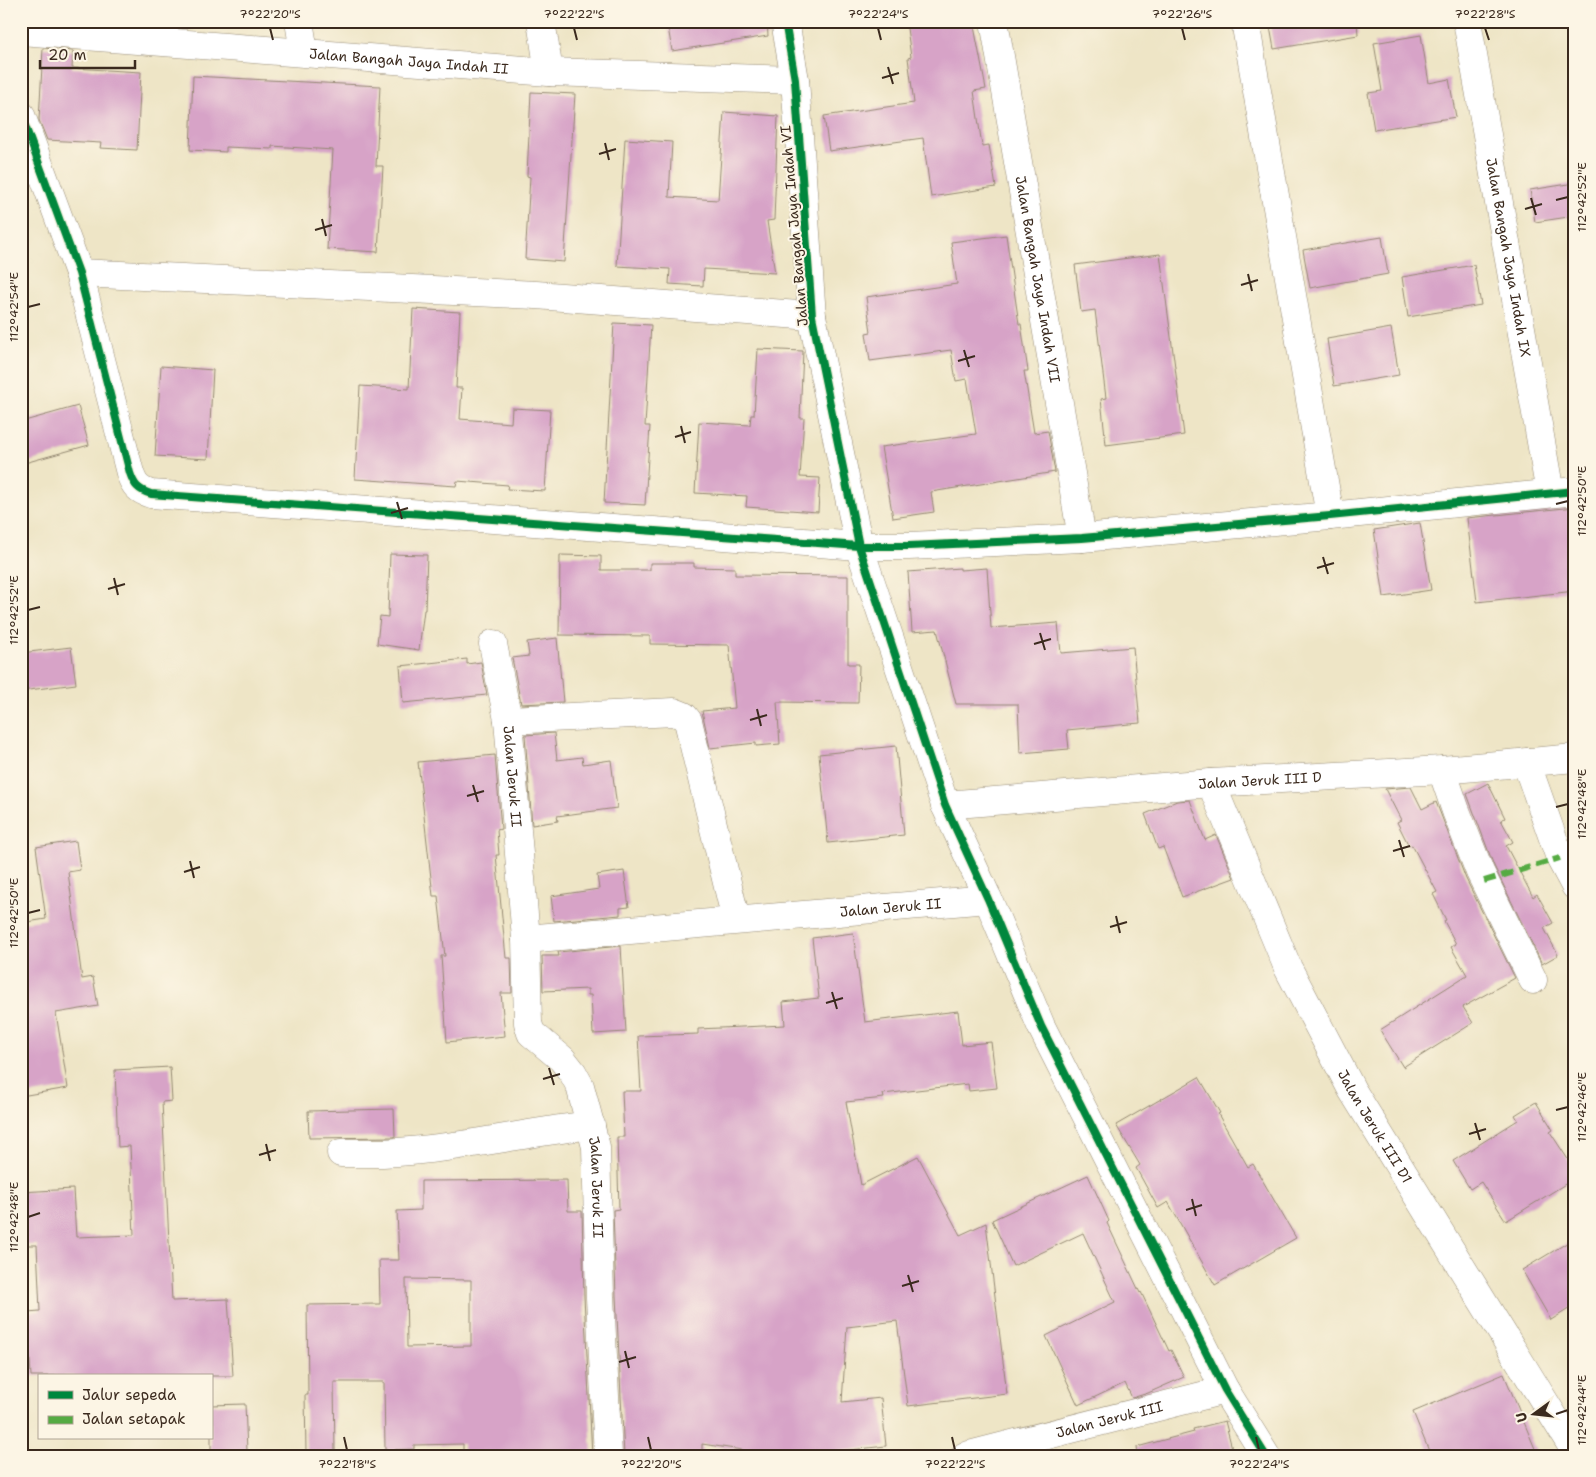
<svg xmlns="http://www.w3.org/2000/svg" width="1596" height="1477" font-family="'Shantell Sans',sans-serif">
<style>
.building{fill:#d7a3c7;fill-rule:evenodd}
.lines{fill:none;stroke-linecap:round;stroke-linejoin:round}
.minor-casing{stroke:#948872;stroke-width:29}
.minor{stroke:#fff;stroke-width:28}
.quiet{stroke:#55ab43;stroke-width:6;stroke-dasharray:12 6;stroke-linecap:butt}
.cycleway-casing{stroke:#fcf5e5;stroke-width:11}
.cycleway{stroke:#00873e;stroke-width:8}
.ticks{fill:none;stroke:#3b2a1e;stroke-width:2}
.labels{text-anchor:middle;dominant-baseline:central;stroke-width:4;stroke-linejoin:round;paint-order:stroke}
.street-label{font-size:14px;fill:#3b2a1e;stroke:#fcf5e5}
.neatline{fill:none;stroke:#3b2a1e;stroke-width:2}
.ticks-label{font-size:12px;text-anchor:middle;fill:#3b2a1e}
</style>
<rect width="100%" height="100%" fill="#fcf5e5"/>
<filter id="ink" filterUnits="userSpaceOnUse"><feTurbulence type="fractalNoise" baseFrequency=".02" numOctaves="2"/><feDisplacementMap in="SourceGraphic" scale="10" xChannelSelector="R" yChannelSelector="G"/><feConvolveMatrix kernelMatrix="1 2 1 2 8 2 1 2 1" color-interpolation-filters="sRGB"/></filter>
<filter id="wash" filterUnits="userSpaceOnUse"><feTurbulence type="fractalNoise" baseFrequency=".0096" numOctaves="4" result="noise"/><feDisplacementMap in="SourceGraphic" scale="20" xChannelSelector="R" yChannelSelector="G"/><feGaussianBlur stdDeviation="1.12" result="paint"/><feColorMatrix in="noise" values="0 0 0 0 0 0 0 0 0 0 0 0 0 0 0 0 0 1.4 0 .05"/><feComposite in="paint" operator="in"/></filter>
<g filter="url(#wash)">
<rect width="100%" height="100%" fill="#eee5c6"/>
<g id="blocks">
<g class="building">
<path d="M667,21h100l1,15 -96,15z"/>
<path d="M906,21h67l13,68 -12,2 8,55 7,-1 7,42 -65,10 -8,-59 -94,13 -5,-35 90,-13 -6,-45 3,-1z"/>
<path d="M1269,21h88l1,14 -84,14z"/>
<path d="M1421,35l8,48 20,-4 7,38 -82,13 -6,-37 14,-2 -8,-48z"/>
<path d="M43,48l30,3 -1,17 69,4 -4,78 -37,-2 1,-5 -54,-3 -8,-20z"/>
<path d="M193,76l187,10 -4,80h7l-5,86 -51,-3 6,-99 -61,-4v3l-46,-2v5l-36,-2z"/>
<path d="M531,92l44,2 -11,168 -39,-3 5,-82 -3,-1z"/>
<path d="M724,112l54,4 -4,104 -7,1 8,52 -71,-4 -1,17 -34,-2 1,-15 -53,-3 8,-127 47,3 -3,55 49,3z"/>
<path d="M1575,183v33l-40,6 -5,-32z"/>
<path d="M1006,235l13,89h2l7,47h-4l10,62 14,-2 7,41 -124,20 3,20 -41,6 -12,-71 95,-13 -9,-55 -11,2 -5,-31 -81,11 -4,-28 5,-1 -5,-35 91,-13 -6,-42z"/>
<path d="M1382,237l6,37 -78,14 -7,-38z"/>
<path d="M1160,254l24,181 -78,10 -5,-46 5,-1 -11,-88 -14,2 -6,-47z"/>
<path d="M1474,265l7,40 -73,12 -6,-40z"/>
<path d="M413,309l47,3 -4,76h6l-2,31 51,4 1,-15 38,2 -5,81 -38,-2 1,-4 -51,-4 -1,5 -101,-7 5,-93 49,3z"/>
<path d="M614,323l37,2 -6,101h5l-5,79 -41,-2z"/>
<path d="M1391,328l8,47 -65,11 -7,-47z"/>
<path d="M758,349l45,2 -3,67h4l-4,59 20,1 -2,34 -72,-5 1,-11 -52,-3 4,-71 51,3 1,-10h3z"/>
<path d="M161,366l52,4 -5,89 -53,-3z"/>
<path d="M78,406l11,39 -68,19v-42z"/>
<path d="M1575,507v84l-98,11 -10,-84z"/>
<path d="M1420,523l11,67 -47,7 -10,-67z"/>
<path d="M390,554l37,1 -2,55h-1l-5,40 -42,-6 3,-28 8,1z"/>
<path d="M560,555l41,1v14h49v-7h44v4l41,1v7l113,1v88h11l-1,39 -81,-1 3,42 -24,2v-3l-46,5 -8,-37 33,-3 -6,-63 -79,-1v-8l-91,-1z"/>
<path d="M960,568v2l27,-2 4,60 67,-5 3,30 72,-6 7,76 -73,7 2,19 -49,4 -2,-49h-62l-19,-74 -25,2 -4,-60z"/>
<path d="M557,638l6,64 -42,2 -9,-46 17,-2 -2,-14z"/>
<path d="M71,647l5,37 -55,7v-38z"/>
<path d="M467,659v5l14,-2 6,33 -84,8 -3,-37z"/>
<path d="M554,733l3,27 25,-3 1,7 28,-4 6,48 -60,8 1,5 -26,4 -7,-90z"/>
<path d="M896,746l8,89 -76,8 -9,-89z"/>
<path d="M495,755l6,74 -4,1 2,25h-3l10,103h5l1,35h-11l4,43 -58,6 -6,-86h4l-7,-60h-5l-15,-134z"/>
<path d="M1488,783l17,35 -4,2 12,22 -7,4 27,51 4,-3 16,29 -9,5 14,27 -16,9 -48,-98 -27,-72z"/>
<path d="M1411,787l11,22 14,-7 30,77 49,99 -52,29 10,16 -70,44 -23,-37 87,-55 -16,-28 5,-3 -12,-23 2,-1 -13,-26 4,-2 -25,-47 -3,1 -12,-24 4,-2 -16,-31z"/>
<path d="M1190,800l15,40 11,-5 18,43 -52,19 -19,-50 -5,2 -13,-35 32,-13z"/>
<path d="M76,841l4,29 -12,2 14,107 11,-2 5,29 -42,7 12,75 -47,8v-173l25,-4 -10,-72z"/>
<path d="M624,871l5,36 -9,1v7l-66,6 -3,-25 48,-7 -2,-14z"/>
<path d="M853,933l12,89 93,-11 4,34 29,-3 6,46 -28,3 -1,-7 -85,10 1,4 -38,4 15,83 57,-29 42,79 26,-12 21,171 -99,12 -11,-85 -50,6 -5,75 39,-4 5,48 -55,6 1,4h-51l-79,-12v12h-78l-8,-160 -3,-86 6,-1 -2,-72h7l-2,-46h19l-3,-55 60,-2v-5l87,-4 -2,-23 36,-4 -7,-60z"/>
<path d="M621,946l5,86 -33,2 -2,-39h-3v-6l-45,2 -1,-35h17l-1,-4z"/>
<path d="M170,1067l2,34 -10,1 10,199 56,-2 5,77h-202l-4,-64 13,-1 -3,-66h-14l-2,-53 52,-3 3,48 58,-2 -4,-89 -12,1 -3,-77z"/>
<path d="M1199,1077l21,36 -2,1 30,53 5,-3 43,74 -81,47 -47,-83 -10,6 -22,-40 4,-3 -24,-40z"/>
<path d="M1536,1102l17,28 -3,2 25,38v8l-69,43 -25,-39 -11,7 -17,-28 65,-41 -3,-5z"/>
<path d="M394,1109l1,28 -86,1 -1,-27z"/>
<path d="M1088,1175l21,46 -2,2 33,70 1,-1 28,59 2,-1 13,27 -36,16 -16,5 -7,-15 -47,22 -32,-69 69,-34 -32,-69 -70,33 -21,-46z"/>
<path d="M567,1180l1,31h14l2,86 8,159 -129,-1v-11l-49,1v4l-29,1 -1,-68h-50l1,70h-29l-1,-57h3l-1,-90 73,-1 -1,-44h20l-2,-49 24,-1v-29zM406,1279l65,1v66l-64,1z"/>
<path d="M1575,1238v67l-24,15 -29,-50z"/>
<path d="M1504,1374l34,82h-107l-18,-44z"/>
<path d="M245,1404l2,47 -36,1v-47z"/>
<path d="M1225,1421l9,35h-96l-1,-9 57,-15 -1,-3z"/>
</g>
</g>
</g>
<g filter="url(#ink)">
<use href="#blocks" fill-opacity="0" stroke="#948872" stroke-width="1"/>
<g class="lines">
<g class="minor-casing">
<g id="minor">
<path d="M299,21l5,31"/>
<path d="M541,21l8,51"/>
<path d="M785,21l10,59 17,236 47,230 86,259 43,94 53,127 184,364 41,66"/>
<path id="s1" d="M994,21l88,517"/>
<path d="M1245,21l85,495"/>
<path id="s2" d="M1467,21l83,472"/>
<path id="s3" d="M21,31l528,41 246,8"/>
<path d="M21,115l58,158 51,200c4,12 8,17 21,21l708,52h50l173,-8 248,-22 245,-25"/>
<path d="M79,273l457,22 276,21"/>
<path id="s4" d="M493,644l15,76 18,219 2,84 3,10 31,26 11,14 7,13 16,61 4,150 8,159"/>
<path d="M508,720l166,-8 10,4 4,5 48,199"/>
<path d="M1526,762l34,96 15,28"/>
<path d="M1442,770l14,41 24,61 53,108"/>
<path id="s5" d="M1211,783l77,185 64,122 223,361"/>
<path id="s6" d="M945,805l266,-22 231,-13 133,-12"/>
<path id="s7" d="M526,939l462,-40"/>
<path d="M341,1153c14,0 28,0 42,0 70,-3 139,-20 208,-28"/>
<path id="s8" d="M965,1456l260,-66"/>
</g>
</g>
<use href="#minor" class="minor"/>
<path class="quiet" d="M1484,881l76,-23"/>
<g class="cycleway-casing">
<g id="cycleway">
<path d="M785,21l10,59 17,236 47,230 86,259 43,94 53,127 184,364 41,66"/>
<path d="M21,115l58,158 51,200c4,12 8,17 21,21l708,52h50l173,-8 248,-22 245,-25"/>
</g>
</g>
<use href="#cycleway" class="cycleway"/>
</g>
</g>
<path class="ticks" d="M270,28l3,12M574,28l3,12M878,28l3,12M1182,28l3,12M1485,28l4,12M888,67l5,17M882,78l17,-5M605,143l4,17M599,154l17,-5M1531,198l5,17M1556,200l12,-3M1525,209l17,-5M322,219l4,17M315,230l17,-5M1248,274l4,17M1241,285l17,-5M28,307l12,-3M964,350l5,17M958,361l17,-5M681,426l4,17M675,437l16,-5M397,502l5,17M1556,504l12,-3M391,513l17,-5M1323,557l5,17M1317,568l17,-5M114,578l4,17M108,589l17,-5M28,610l12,-3M1040,633l5,17M1034,644l17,-5M757,709l4,17M750,720l17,-5M473,785l5,17M467,796l17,-5M1556,807l12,-3M1399,840l5,17M1393,851l17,-5M190,861l4,17M184,872l16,-5M28,913l12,-3M1116,916l4,17M1110,927l17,-5M832,992l5,17M826,1003l17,-5M549,1068l5,17M543,1079l17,-5M1556,1110l12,-3M1475,1123l5,17M1469,1134l17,-5M266,1144l4,17M259,1155l17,-5M1192,1199l4,17M1186,1210l16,-5M28,1217l12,-4M908,1275l5,17M902,1286l17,-5M625,1351l4,17M619,1362l17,-5M1556,1414l12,-4M344,1437l3,13M648,1437l3,13M952,1437l3,13M1256,1437l3,13"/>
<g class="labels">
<g class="street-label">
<text stroke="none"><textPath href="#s3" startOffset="389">Jalan Bangah Jaya Indah II</textPath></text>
<text transform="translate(794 226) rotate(-95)">Jalan Bangah Jaya Indah VI</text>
<text stroke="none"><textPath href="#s2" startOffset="240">Jalan Bangah Jaya Indah IX</textPath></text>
<text stroke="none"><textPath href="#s1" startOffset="262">Jalan Bangah Jaya Indah VII</textPath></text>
<text stroke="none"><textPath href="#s4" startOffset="134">Jalan Jeruk II</textPath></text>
<text stroke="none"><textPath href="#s6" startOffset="316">Jalan Jeruk III D</textPath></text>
<text stroke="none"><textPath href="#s7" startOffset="366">Jalan Jeruk II</textPath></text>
<text stroke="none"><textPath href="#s5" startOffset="381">Jalan Jeruk III D1</textPath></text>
<text stroke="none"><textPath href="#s4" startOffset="568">Jalan Jeruk II</textPath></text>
<text stroke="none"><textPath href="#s8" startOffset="149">Jalan Jeruk III</textPath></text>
</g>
</g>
<rect width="1596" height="1477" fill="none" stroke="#fcf5e5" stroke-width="55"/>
<rect x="38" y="1374" width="175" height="65" fill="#fcf5e5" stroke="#afa495"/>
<rect x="48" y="1391" width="25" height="8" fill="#00873e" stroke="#afa495"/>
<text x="82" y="1400" font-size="15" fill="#3b2a1e">Jalur sepeda</text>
<rect x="48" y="1416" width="25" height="8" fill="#55ab43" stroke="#afa495"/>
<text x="82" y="1424" font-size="15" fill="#3b2a1e">Jalan setapak</text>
<g transform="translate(1534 1414) rotate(255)" stroke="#fcf5e5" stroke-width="4" paint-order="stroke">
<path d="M0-4L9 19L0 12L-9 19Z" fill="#3b2a1e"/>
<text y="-8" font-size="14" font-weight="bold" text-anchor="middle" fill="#3b2a1e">U</text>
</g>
<path d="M40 60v8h95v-8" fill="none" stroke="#3b2a1e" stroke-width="2.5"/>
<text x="48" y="60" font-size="15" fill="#3b2a1e" stroke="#fcf5e5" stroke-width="4" paint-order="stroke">20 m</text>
<rect x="28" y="28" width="1540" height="1422" class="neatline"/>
<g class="ticks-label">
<text x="270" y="18">7°22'20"S</text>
<text x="574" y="18">7°22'22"S</text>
<text x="878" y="18">7°22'24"S</text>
<text x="1182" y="18">7°22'26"S</text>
<text x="1485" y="18">7°22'28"S</text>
<text transform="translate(1582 197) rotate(-90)" y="4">112°42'52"E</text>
<text transform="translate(14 307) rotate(-90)" y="4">112°42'54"E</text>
<text transform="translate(1582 501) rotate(-90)" y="4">112°42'50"E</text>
<text transform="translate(14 610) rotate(-90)" y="4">112°42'52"E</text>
<text transform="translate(1582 804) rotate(-90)" y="4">112°42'48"E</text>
<text transform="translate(14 913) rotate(-90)" y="4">112°42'50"E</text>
<text transform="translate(1582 1107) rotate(-90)" y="4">112°42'46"E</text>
<text transform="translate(14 1217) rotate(-90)" y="4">112°42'48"E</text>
<text transform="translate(1582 1410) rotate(-90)" y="4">112°42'44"E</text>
<text x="347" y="1468">7°22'18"S</text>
<text x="651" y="1468">7°22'20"S</text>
<text x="955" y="1468">7°22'22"S</text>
<text x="1259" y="1468">7°22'24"S</text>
</g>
</svg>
